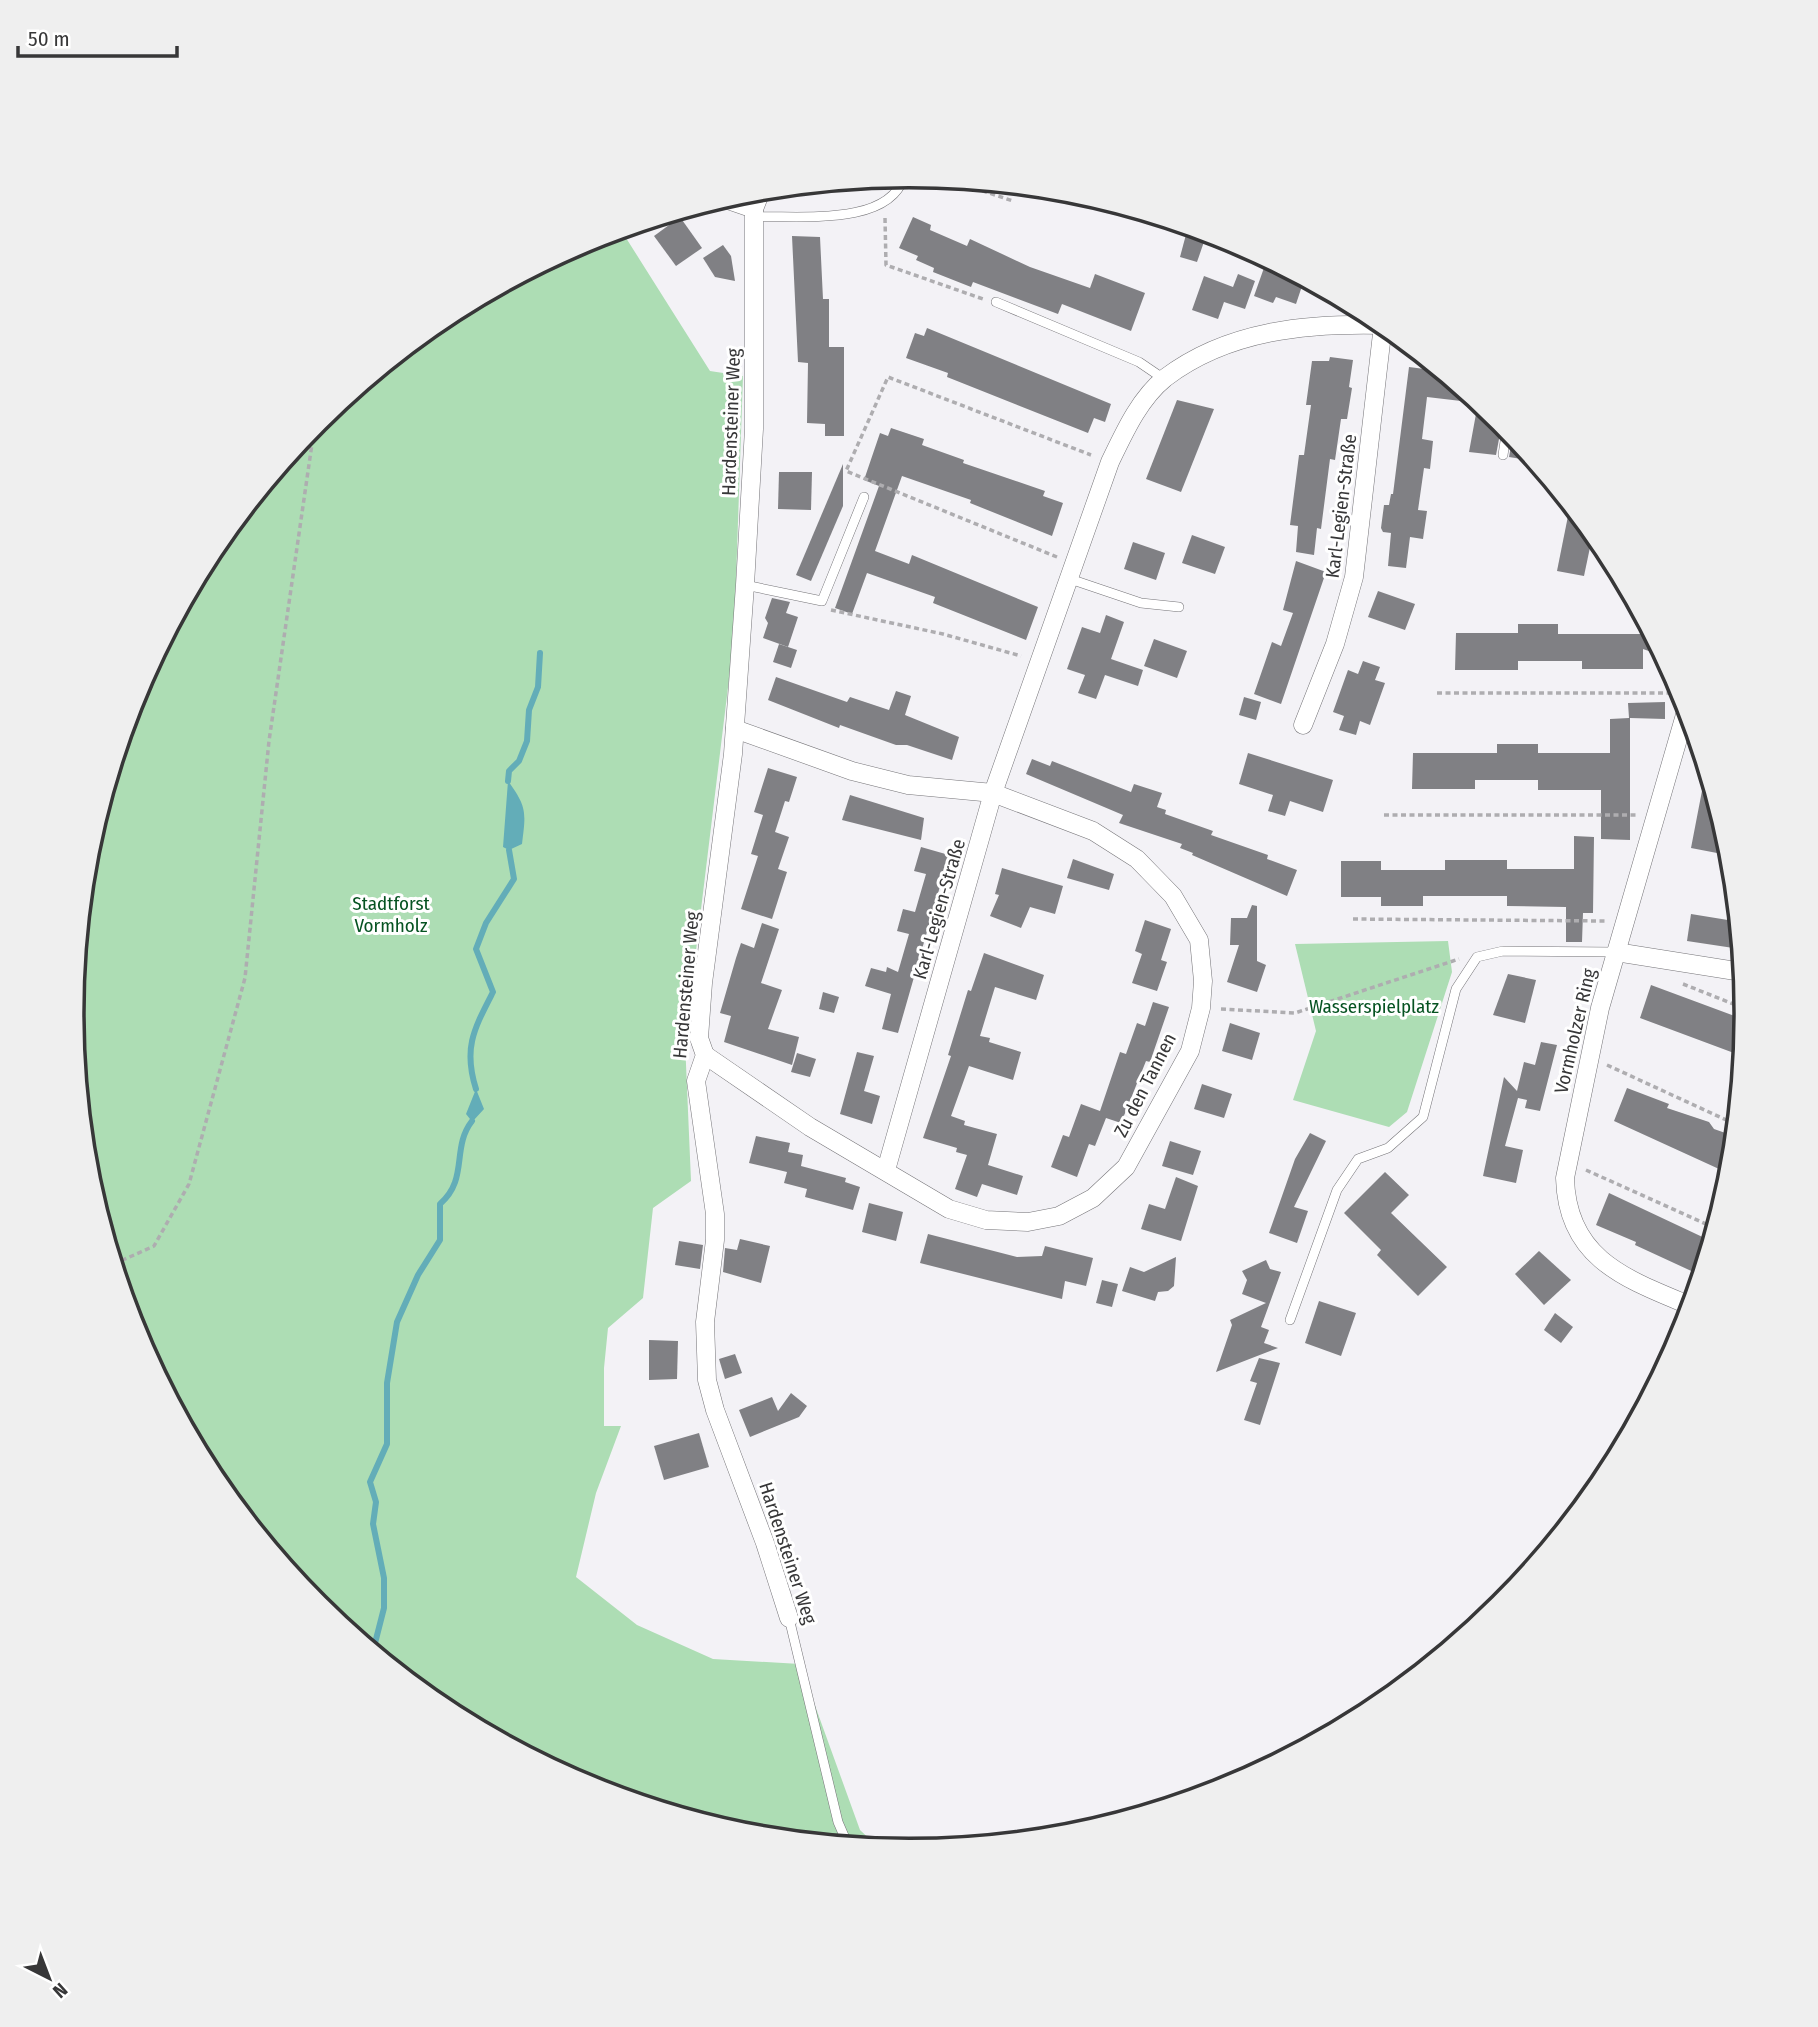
<svg xmlns="http://www.w3.org/2000/svg" width="1818" height="2027" font-family="'Fira Sans Condensed',sans-serif">
<style>
.green{fill:#adddb4}
.water{fill:#63adb8}
.lines{fill:none;stroke-linecap:round;stroke-linejoin:round}
.stream{stroke:#63adb8;stroke-width:6}
.building{fill:#808084}
.lane-casing{stroke:#757478;stroke-width:10}
.street-casing{stroke:#757478;stroke-width:19}
.path{stroke:#aeadb0;stroke-width:3.5;stroke-dasharray:5 3.5;stroke-linecap:butt}
.lane{stroke:#fff;stroke-width:9}
.street{stroke:#fff;stroke-width:18}
.labels{text-anchor:middle;dominant-baseline:central;stroke-width:6;stroke-linejoin:round;paint-order:stroke}
.street-label{font-size:19px;fill:#373738;stroke:#fff}
.park-label{font-size:19px;fill:#065322;stroke:#fff}
.rim{fill:none;stroke:#373738;stroke-width:3.5}
</style>
<rect width="100%" height="100%" fill="#f3f2f6"/>
<g class="green">
<path d="M621,230l89,141 33,5 -9,262 -49,403 6,140 -38,27 -10,90 -35,30 -4,40v58h17l-25,67 -20,84 61,48 76,34 87,5 60,166 19,18 -134,-13 -157,-48 -144,-78 -127,-104 -104,-127 -78,-144 -47,-158 -16,-163 16,-163 48,-157 77,-145 104,-127 127,-104 145,-77z"/>
<path d="M1448,941l4,31 -45,140 -18,15 -96,-27 23,-69 -21,-87z"/>
</g>
<g class="water">
<path d="M508,781c19,26 18,31 14,63l-13,6 -6,-3z"/>
<path d="M476,1089l8,20 -11,12 1,3 -8,-10z"/>
</g>
<g class="lines">
<g class="stream">
<path d="M508,781l1,-10 10,-10 8,-20 2,-31 9,-23 2,-34"/>
<path d="M476,1089c-13,-41 -2,-60 17,-97l-17,-43 10,-26 28,-44 -5,-29"/>
<path d="M373,1651l11,-43v-30l-11,-54 3,-22 -6,-20 17,-38v-61l10,-61 21,-47 22,-35v-36c29,-25 11,-56 32,-83"/>
</g>
</g>
<g class="building">
<path d="M680,217l22,31 -26,18 -22,-30z"/>
<path d="M913,217l18,8 -1,5 37,16 3,-7 60,28 60,21 5,-14 50,19 -14,38 -69,-27 -4,10 -85,-32 -2,5 -38,-15 1,-4 -18,-8 2,-4 -19,-8z"/>
<path d="M1188,227l19,6 -10,29 -17,-5z"/>
<path d="M792,236l28,1 3,62h6v48h15v89h-19v-12l-18,-1 1,-60 -10,-1z"/>
<path d="M723,245l8,11 4,25 -20,-4 -12,-19z"/>
<path d="M1265,265l20,5 19,10 -8,24 -20,-7 -3,6 -19,-7z"/>
<path d="M1238,274l17,7 -10,28 -21,-7 -6,17 -26,-9 12,-34 29,11z"/>
<path d="M927,328l184,76 -6,18 -11,-4 -6,15 -141,-56 1,-4 -42,-15 9,-25 9,3z"/>
<path d="M1330,357l23,3 -4,27 3,1 -5,31h-6l-6,41 -5,-1 -9,70 -4,-1 -3,27 -18,-3 2,-26 -8,-1 9,-70h5l7,-50h-5l6,-44h17z"/>
<path d="M1409,367l31,4 61,51 1,1 -6,32 -27,-3 9,-49 -51,-6 -5,42 11,2 -3,28 -6,-1 -6,42 9,1 -4,28 -13,-2 -4,31 -18,-2 3,-33 -8,-1 -2,-4 3,-23h5l2,-11h2z"/>
<path d="M1177,400l37,9 -33,83 -35,-13z"/>
<path d="M891,428l33,11 -2,6 42,15 -1,3 82,28 -2,5 20,7 -11,33 -82,-33 1,-3 -69,-24 -27,75 34,13 3,-9 126,52 -12,33 -93,-37 2,-6 -68,-24 -15,41 -17,-6 44,-122 -15,-6 16,-47 8,3z"/>
<path d="M1513,436l21,25 -25,-4z"/>
<path d="M843,464v42l-32,75 -15,-6z"/>
<path d="M779,472h33l-1,38 -33,-1z"/>
<path d="M1570,506l23,27 -9,43 -27,-5z"/>
<path d="M1192,535l33,12 -10,27 -33,-11z"/>
<path d="M1133,542l32,11 -9,27 -32,-11z"/>
<path d="M1296,561l30,11 -45,132 -27,-10 18,-52 9,4 12,-33 -10,-3z"/>
<path d="M1378,591l37,13 -10,26 -37,-13z"/>
<path d="M772,598l18,4 -4,11 12,4 -10,30 -25,-9 5,-15 -3,-5z"/>
<path d="M1106,615l18,7 -13,37 32,11 -5,16 -33,-11 -9,24 -18,-6 7,-18 -18,-6 15,-42 18,6z"/>
<path d="M1518,624h40v10h93l12,22 -20,-7v20h-61v-8h-64v9h-63l1,-37h62z"/>
<path d="M1154,639l33,12 -10,27 -33,-12z"/>
<path d="M779,644l18,6 -6,18 -18,-6z"/>
<path d="M1363,661l17,6 -5,13 10,3 -15,42 -10,-4 -4,14 -17,-5 5,-14 -11,-4 15,-42 10,4z"/>
<path d="M776,677l71,25 3,-5 39,13 7,-19 15,5 -6,19 54,22 -7,23 -45,-15h-11l-56,-20 -1,3 -71,-28z"/>
<path d="M1244,697l17,5 -5,18 -17,-5z"/>
<path d="M1665,702v17l-35,-1v122l-29,-1v-49h-63v-10h-63v9h-63l1,-36h84v-9h41v9h72v-34l19,-1 -1,-15z"/>
<path d="M1248,753l85,27 -10,32 -33,-11 -5,15 -17,-5 5,-16 -34,-11z"/>
<path d="M1032,759l18,7 2,-5 79,31 3,-8 28,9 -5,14 9,3 -1,4 48,17 -2,4 57,20 -1,4 30,11 -10,26 -95,-41 1,-2 -13,-5 2,-4 -63,-21 4,-8 -97,-41z"/>
<path d="M768,768l29,9 -8,25 -4,-1 -10,31 14,5 -11,32 9,3 -15,47 -31,-10 17,-53 -7,-2 12,-39 -9,-3z"/>
<path d="M1706,770l23,76 -10,-2 -2,9 -26,-5z"/>
<path d="M850,795l74,23 -3,22 -79,-20z"/>
<path d="M1574,836l20,1 -1,76h-10l-1,29h-16v-35l-59,-1v-10h-84v10h-42v-9h-40v-36h40v9h64v-10h62v9h67z"/>
<path d="M921,847l28,8 -51,178 -16,-4 9,-35 -26,-8 6,-18 15,4 1,-5 11,5 11,-38 -12,-3 6,-22 12,3 11,-38 -12,-3z"/>
<path d="M1073,859l41,15 -5,16 -42,-12z"/>
<path d="M1002,868l61,18 -8,28 -25,-7 -9,21 -31,-12 9,-21 -4,-1z"/>
<path d="M1252,905l5,1v55l9,4 -9,27 -30,-10 12,-37h-9l1,-27h16z"/>
<path d="M1691,914l43,7 6,28 -53,-8z"/>
<path d="M1145,920l26,9 -10,31 6,2 -10,29 -25,-8 10,-29 -7,-3z"/>
<path d="M762,923l17,6 -18,54 21,7 -14,39 31,8 -7,28 -68,-23 7,-26 -11,-3 16,-55 5,-15 13,5z"/>
<path d="M984,953l60,22 -8,25 -41,-13 -15,49 10,2 -1,4 32,10 -8,28 -44,-14 -18,50 14,5 -1,4 33,9 -9,31 35,11 -6,19 -35,-11 -5,13 -22,-8 12,-34 -11,-3 1,-4 -34,-10 28,-82 -3,-1 20,-65 3,1z"/>
<path d="M1508,974l28,6 -11,43 -32,-8z"/>
<path d="M1651,985l89,33v7l5,2 -3,29 -102,-38z"/>
<path d="M823,992l16,5 -5,16 -15,-4z"/>
<path d="M1153,1002l16,5 -19,55 -4,-1 -25,62 -15,-5 -11,28 -6,-2 -12,33 -26,-10 12,-32 6,2 12,-33 19,7 20,-59 6,2 11,-31 8,3z"/>
<path d="M1230,1023l30,10 -8,27 -30,-9z"/>
<path d="M1541,1042l16,3 -17,66 -15,-3 2,-8 -9,-2 -13,48 18,4 -7,33 -33,-7 21,-99 13,14 7,-29 11,3z"/>
<path d="M857,1052l17,4 -10,35 16,5 -8,28 -32,-10z"/>
<path d="M797,1053l19,6 -6,18 -19,-5z"/>
<path d="M1202,1084l30,10 -8,24 -30,-9z"/>
<path d="M1627,1088l42,16 -2,4 42,14 5,7 20,7 -4,38 -116,-53z"/>
<path d="M1310,1133l16,8 -32,66 14,4 -11,32 -28,-10 26,-74z"/>
<path d="M756,1136l34,7 -2,9 15,3 -2,11 45,12 -1,4 15,5 -7,23 -48,-13 2,-8 -23,-6 3,-11 -38,-9z"/>
<path d="M1170,1141l31,10 -8,24 -31,-9z"/>
<path d="M1385,1172l24,23 -18,18 56,54 -29,29 -41,-41 4,-5 -37,-37z"/>
<path d="M1176,1177l22,9 -17,55 -40,-12 8,-25 16,5z"/>
<path d="M1609,1193l102,48 -11,34 -65,-30 1,-3 -40,-17z"/>
<path d="M869,1203l34,9 -7,29 -34,-9z"/>
<path d="M928,1234l89,23 25,-1 3,-10 48,12 -7,28 -21,-5 -3,18 -142,-36z"/>
<path d="M740,1239l30,7 -9,37 -38,-11 2,-24 12,2z"/>
<path d="M679,1241l24,4 -3,24 -25,-4z"/>
<path d="M1539,1251l32,29 -27,25 -29,-31z"/>
<path d="M1176,1257l-2,29 -6,5 -10,1 -3,9 -33,-10 8,-24 14,5z"/>
<path d="M1266,1260l4,9 11,3 -20,55 8,3 -5,13 14,5 -62,24 16,-47 -2,-5 36,-17 -24,-9 5,-14 -5,-9z"/>
<path d="M1102,1280l16,4 -6,23 -16,-4z"/>
<path d="M1319,1301l37,12 -15,43 -36,-13z"/>
<path d="M1555,1313l18,14 -12,16 -17,-13z"/>
<path d="M649,1340l29,1 -1,38 -28,1z"/>
<path d="M735,1354l7,19 -17,6 -6,-20z"/>
<path d="M1259,1358l21,5 -20,62 -16,-5 13,-37 -7,-2z"/>
<path d="M791,1393l16,13 -8,11 -49,20 -11,-27 33,-13 6,14z"/>
<path d="M699,1433l10,34 -45,13 -10,-34z"/>
</g>
<g class="lines">
<g class="lane-casing">
<g id="lane">
<path d="M754,217c44,-2 134,10 150,-40"/>
<path d="M996,302l143,60 25,17"/>
<path d="M1503,455l4,-27"/>
<path d="M1070,579l71,24 38,4"/>
<path d="M745,585l77,16 42,-104"/>
<path d="M1290,1320l47,-130 21,-31 30,-11 35,-31 33,-128 21,-32 26,-6 113,1"/>
<path d="M789,1618l49,204 10,23"/>
</g>
</g>
<g class="street-casing">
<g id="street">
<path d="M761,191l-7,18v220l-9,156 -12,169 -30,229 -4,55 6,17 -9,26 19,133v26l-10,82 2,58 8,30 50,133 24,75"/>
<path d="M725,199l29,10"/>
<path d="M1687,708l-87,300 -35,170c2,81 61,101 126,128"/>
<path d="M1303,725l32,-81 19,-67 29,-252"/>
<path d="M1616,952l126,20"/>
<path d="M705,1055l105,72 139,82 37,11 42,2 31,-6 34,-18 33,-31 64,-116 11,-43 2,-27 -4,-41 -26,-44 -36,-37 -44,-28 -100,-38 -85,-8 -56,-14 -117,-42"/>
<path d="M886,1170l107,-377 117,-331c14,-29 29,-63 55,-84 63,-48 143,-55 219,-53"/>
</g>
</g>
<g class="path">
<path d="M950,180l63,21"/>
<path d="M885,218l1,47 97,34"/>
<path d="M1057,557l-211,-86 42,-94 203,78"/>
<path d="M831,610l112,24 78,22"/>
<path d="M1437,693h237"/>
<path d="M1384,815h252"/>
<path d="M1353,919l252,2"/>
<path d="M1683,984l63,25"/>
<path d="M1221,1009l74,4 164,-54"/>
<path d="M1607,1065l128,59"/>
<path d="M1586,1170l129,58"/>
<path d="M114,1264l40,-18 35,-62 56,-206 24,-237 46,-318"/>
</g>
<use href="#lane" class="lane"/>
<use href="#street" class="street"/>
</g>
<g class="labels">
<g class="street-label">
<text transform="translate(731 422) rotate(-88)">Hardensteiner Weg</text>
<text transform="translate(1341 506) rotate(-83)">Karl-Legien-Straße</text>
<text transform="translate(939 909) rotate(-74)">Karl-Legien-Straße</text>
<text transform="translate(686 985) rotate(-85)">Hardensteiner Weg</text>
<text transform="translate(1575 1031) rotate(-77)">Vormholzer Ring</text>
<text transform="translate(1145 1085) rotate(-63)">Zu den Tannen</text>
<text transform="translate(788 1553) rotate(72)">Hardensteiner Weg</text>
</g>
<g class="park-label">
<text x="391" y="903">Stadtforst<tspan x="391" dy="22">Vormholz</tspan></text>
<text x="1374" y="1006">Wasserspielplatz</text>
</g>
</g>
<path d="M0 0H1818V2027H0ZM84 1013a825 825 0 1 1 1650 0a825 825 0 1 1-1650 0Z" fill="#efefef" fill-rule="evenodd"/>
<path class="rim" d="M84 1013a825 825 0 1 1 1650 0a825 825 0 1 1-1650 0Z"/>
<g transform="translate(49 1978) rotate(138)" stroke="#ffffff" stroke-width="5" paint-order="stroke">
<path d="M0-5L12 26L0 18L-12 26Z" fill="#373738"/>
<text y="-10" font-size="19" font-weight="bold" text-anchor="middle" fill="#373738">N</text>
</g>
<path d="M18 46v10h159v-10" fill="none" stroke="#373738" stroke-width="3.5"/>
<text x="28" y="46" font-size="21" fill="#373738" stroke="#ffffff" stroke-width="5" paint-order="stroke">50 m</text>
</svg>
